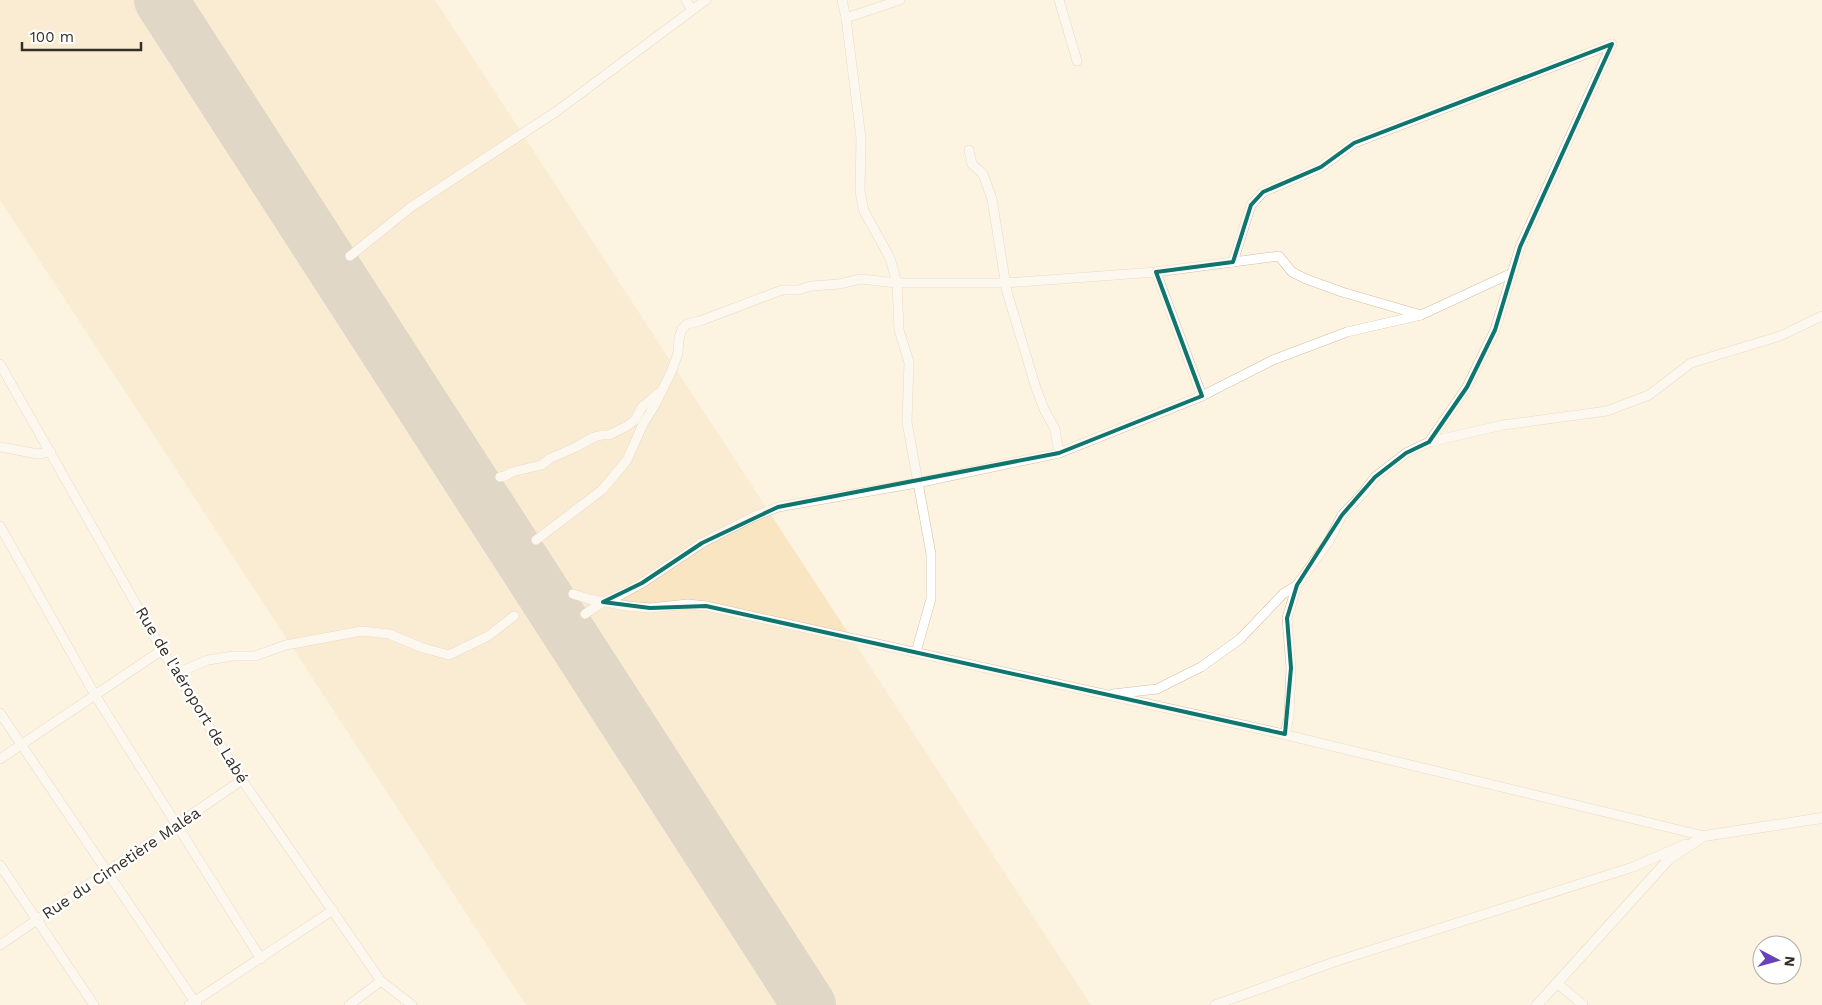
<svg xmlns="http://www.w3.org/2000/svg" width="1822" height="1005" font-family="'Work Sans',sans-serif">
<style>
.built{fill:#f9e5c1}
.lines{fill:none;stroke-linecap:round;stroke-linejoin:round}
.runway{stroke:#beb6a6;stroke-width:54}
.minor-casing{stroke:#d0c0a4;stroke-width:10}
.tertiary-casing{stroke:#d0c0a4;stroke-width:11}
.minor{stroke:#fff;stroke-width:9}
.tertiary{stroke:#fff;stroke-width:10}
.marked{fill:none;stroke:#0f766e;stroke-width:4;stroke-linejoin:round}
.labels{text-anchor:middle;dominant-baseline:central;stroke-width:4.5;stroke-linejoin:round;paint-order:stroke}
.street-label{font-size:16px;fill:#342e23;stroke:#fff}
</style>
<rect width="100%" height="100%" fill="#fcf3e1"/>
<path class="built" d="M0,0h435l656,1005h-565l-526,-805z"/>
<g class="lines">
<path class="runway" d="M161,0l648,1005"/>
<g class="minor-casing">
<g id="minor">
<path d="M686,0l6,10"/>
<path d="M842,0l4,18 15,120 -1,54 4,19 26,47 7,25 2,47 10,32 -2,60 24,132v45l-15,53"/>
<path d="M1059,0l18,61"/>
<path d="M846,18l54,-18"/>
<path d="M969,150l3,14 11,10 9,25 15,93 29,96 8,21 11,20 4,24"/>
<path d="M350,256l61,-49 146,-96 149,-111"/>
<path d="M1233,262l18,-57 12,-13 58,-25 33,-24 258,-99"/>
<path d="M1156,272l46,124"/>
<path d="M0,364l162,286 80,130 139,201 31,24"/>
<path d="M1429,442l74,-17 104,-14 42,-16 42,-32 89,-27 42,-20"/>
<path d="M0,447l38,7 13,-2"/>
<path d="M500,477l5,-1 7,-4 29,-7 10,-7 25,-11 18,-10 8,-2h7l18,-9 8,-6 7,-13 17,-14"/>
<path d="M0,526l95,169 166,264"/>
<path d="M536,540l66,-50 25,-30 16,-36 13,-21 16,-33 6,-17 1,-15 3,-9 5,-5 13,-3 82,-31h16l13,-4 28,-2 22,-5 36,4h108l151,-11 123,-16 13,16 14,7 36,13 79,23"/>
<path d="M573,594l16,5 38,7 23,2 38,-4 18,2 564,125 434,105"/>
<path d="M585,614l18,-12 15,-6 24,-13 60,-40 51,-26 25,-10 139,-24 142,-30 143,-57 71,-36 74,-28 74,-17 91,-42"/>
<path d="M177,673l31,-13 25,-4h22l31,-11 76,-14 27,3 34,14 26,7 39,-19 26,-20"/>
<path d="M1113,694l44,-5 44,-22 39,-28 43,-45 14,-9 32,-44 13,-26 21,-22 12,-16 31,-24 23,-11 38,-55 28,-57 25,-83 92,-203"/>
<path d="M0,713l197,292"/>
<path d="M1285,734l4,-17 2,-49 -4,-50 10,-33"/>
<path d="M0,759l162,-109"/>
<path d="M0,865l94,140"/>
<path d="M0,945l242,-165"/>
<path d="M1557,983l26,22"/>
<path d="M189,1005l144,-95"/>
<path d="M349,1005l32,-24"/>
<path d="M1215,1005l119,-43 299,-95 53,-23"/>
</g>
</g>
<g class="tertiary-casing">
<path id="tertiary" d="M1537,1005l132,-146 35,-23 118,-18"/>
</g>
<use href="#minor" class="minor"/>
<use href="#tertiary" class="tertiary"/>
</g>
<path d="M0 0H1822V1005H0ZM1612,44l-92,203 -25,83 -28,57 -38,55 -23,11 -31,24 -33,38 -45,70 -10,33 4,50 -6,66 -579,-128 -56,2 -47,-6 39,-19 60,-40 76,-36 281,-54 143,-57 -46,-124 77,-10 18,-57 12,-13 58,-25 33,-24z" fill="#fcf3e1" fill-opacity=".55" fill-rule="evenodd"/>
<path class="marked" d="M1612,44l-92,203 -25,83 -28,57 -38,55 -23,11 -31,24 -33,38 -45,70 -10,33 4,50 -6,66 -579,-128 -56,2 -47,-6 39,-19 60,-40 76,-36 281,-54 143,-57 -46,-124 77,-10 18,-57 12,-13 58,-25 33,-24z"/>
<g class="labels">
<g class="street-label">
<text transform="translate(192 695) rotate(59)">Rue de l'aéroport de Labé</text>
<text transform="translate(121 863) rotate(-34)">Rue du Cimetière Maléa</text>
</g>
</g>
<g transform="translate(1777 960) rotate(96)"><circle r="24" fill="#ffffff" stroke="#aeaba7"/>
<path d="M0-4L9 19L0 12L-9 19Z" fill="#6742bb"/>
<text y="-8" font-size="14" font-weight="bold" text-anchor="middle" fill="#342e23">N</text>
</g>
<path d="M22 42v8h119v-8" fill="none" stroke="#342e23" stroke-width="2.5"/>
<text x="30" y="42" font-size="15" fill="#342e23" stroke="#ffffff" stroke-width="4" paint-order="stroke">100 m</text>
</svg>
